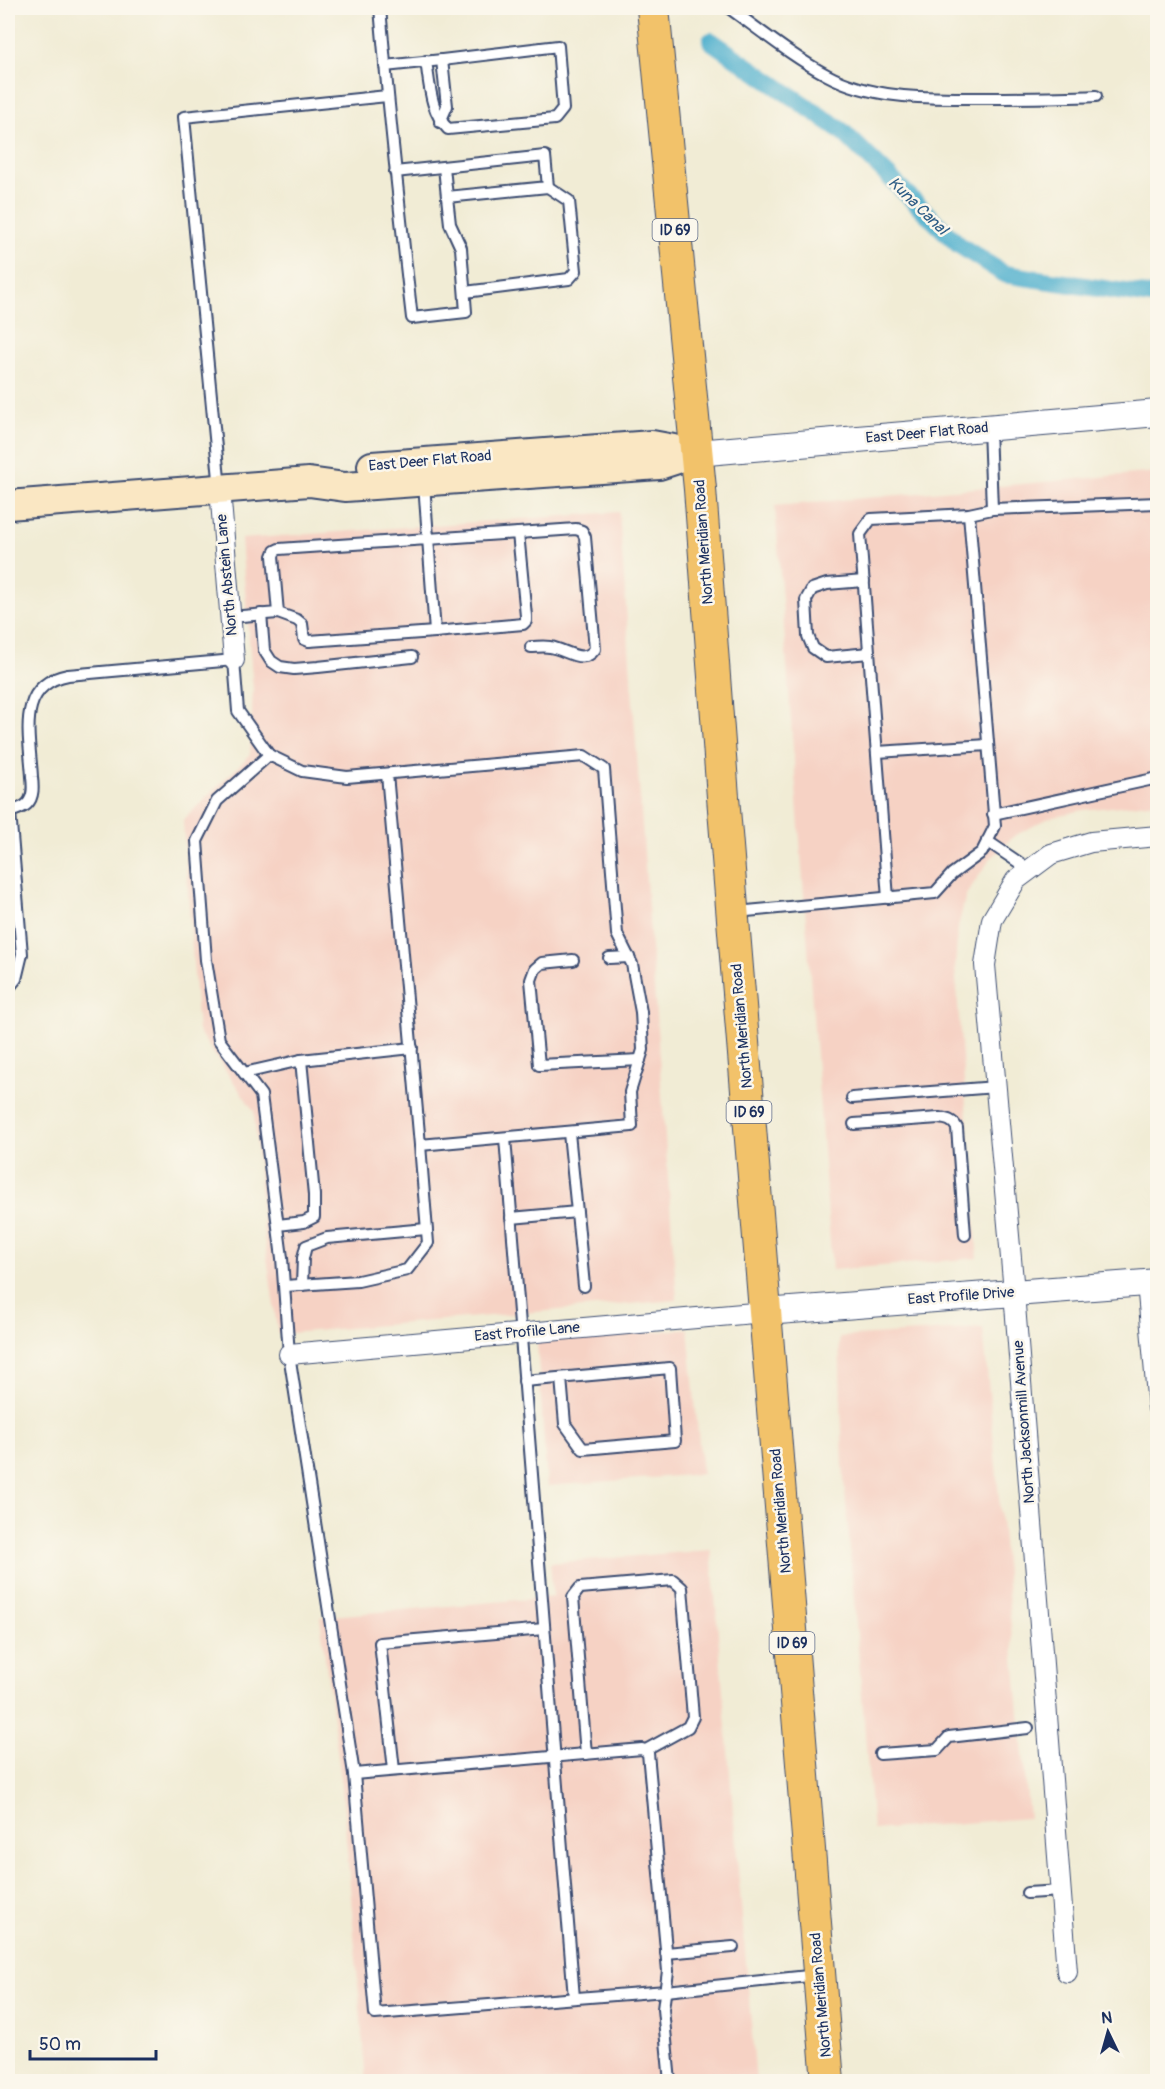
<svg xmlns="http://www.w3.org/2000/svg" width="1165" height="2089" font-family="Pangolin,sans-serif">
<style>
.built{fill:#f6d2c4}
.lines{fill:none;stroke-linecap:round;stroke-linejoin:round}
.canal{stroke:#4eafcd;stroke-width:18}
.service-casing{stroke:#3b4b70;stroke-width:14}
.minor-casing{stroke:#3b4b70;stroke-width:22}
.tertiary-casing{stroke:#3b4b70;stroke-width:28}
.secondary-casing{stroke:#3b4b70;stroke-width:32}
.primary-casing{stroke:#3b4b70;stroke-width:34}
.service{stroke:#fff;stroke-width:10}
.minor{stroke:#fff;stroke-width:20}
.tertiary{stroke:#fff;stroke-width:26}
.secondary{stroke:#fae7c3;stroke-width:28}
.primary{stroke:#f2c26a;stroke-width:32}
.labels{text-anchor:middle;dominant-baseline:central;stroke-width:5;stroke-linejoin:round;paint-order:stroke}
.shield{fill:#fbf7ec;stroke:#5e6b89;stroke-width:1.5}
.shield-label{font-size:14px;font-weight:bold;fill:#1b2f5e}
.street-label{font-size:15px;fill:#1b2f5e;stroke:#fbf7ec}
.water-label{font-size:16px;font-style:italic;fill:#2d5c85;stroke:#fbf7ec}
</style>
<rect width="100%" height="100%" fill="#fbf7ec"/>
<filter id="ink" filterUnits="userSpaceOnUse"><feTurbulence type="fractalNoise" baseFrequency=".0167" numOctaves="2"/><feDisplacementMap in="SourceGraphic" scale="12" xChannelSelector="R" yChannelSelector="G"/><feConvolveMatrix kernelMatrix="1 2 1 2 8 2 1 2 1" color-interpolation-filters="sRGB"/></filter>
<filter id="wash" filterUnits="userSpaceOnUse"><feTurbulence type="fractalNoise" baseFrequency=".008" numOctaves="4" result="noise"/><feDisplacementMap in="SourceGraphic" scale="24" xChannelSelector="R" yChannelSelector="G"/><feGaussianBlur stdDeviation="1.35" result="paint"/><feColorMatrix in="noise" values="0 0 0 0 0 0 0 0 0 0 0 0 0 0 0 0 0 1.4 0 .05"/><feComposite in="paint" operator="in"/></filter>
<g filter="url(#wash)">
<rect width="100%" height="100%" fill="#f1ecd5"/>
<g class="built">
<path d="M1157,472v330l-74,8 -34,8 -35,18 -24,23 -24,36 -8,32 -3,40 23,291 -146,12 -57,-764z"/>
<path d="M619,512l58,788 -399,34 -14,-98 -10,-125 -56,-80 -15,-211 67,-65 3,-66 -12,-150z"/>
<path d="M983,1328l46,490 -156,12 -30,-363 -4,-130z"/>
<path d="M688,1329l14,145 -155,12 -10,-144z"/>
<path d="M711,1550l45,531 -98,1 -1,-4 -37,4 -254,-1 -24,-294 -22,-170 233,-20 -3,-34z"/>
</g>
<g class="lines">
<path class="canal" d="M711,41l131,90 117,114 45,29 154,23"/>
</g>
</g>
<g filter="url(#ink)">
<g class="lines">
<g class="service-casing">
<g id="service">
<path d="M380,8c9,103 20,207 32,310l54,-6 -5,-64 -11,-24 -3,-27 101,-10 -3,-31 -150,16"/>
<path d="M729,8c32,23 64,49 98,67 46,25 104,23 154,23 38,0 76,0 115,-2"/>
<path d="M385,66l57,-6 116,-14 5,63 -8,10 -107,10c-18,-18 -18,-43 -22,-68"/>
<path d="M440,122l7,-16 -5,-46"/>
<path d="M444,167l3,30"/>
<path d="M465,292l104,-13 7,-8 -7,-70 -21,-14"/>
<path d="M989,428l3,81"/>
<path d="M220,489l-36,-372 203,-21"/>
<path d="M518,533l58,-4 6,2 3,6 10,112c-12,17 -29,0 -45,-2 -6,-1 -13,0 -19,0"/>
<path d="M864,581l-37,3 -15,5 -6,11 2,36 5,12 13,9 43,-4"/>
<path d="M278,613l19,7 5,4 2,15 5,2 126,-9"/>
<path d="M261,614l3,36 7,11 9,6 14,2 24,-2 94,-10"/>
<path d="M230,617l48,-4 -5,-57 2,-5 4,-2 239,-16 8,83v5l-3,3 -88,8 -11,-148"/>
<path d="M877,752l111,-7"/>
<path d="M387,774l33,371 212,-19 -2,-34 13,-42 -2,-38 -9,-48 -15,-30 -13,-165 -20,-13 -237,21 -45,-6 -33,-16 -52,46 -20,40 9,119 13,80 42,55 21,163 7,96 65,420 21,240 291,-23 152,-16"/>
<path d="M993,814l165,-36"/>
<path d="M987,841l43,29"/>
<path d="M888,898l-28,-364 11,-15 98,-5 23,-5 166,-6"/>
<path d="M736,912l199,-19 17,-19 30,-22 13,-26 -26,-312"/>
<path d="M609,958l20,-1"/>
<path d="M573,960l-31,3 -7,6 -4,11 8,85 101,-5"/>
<path d="M8,989l8,-10 6,-25 -12,-142c5,-2 13,-4 17,-8 7,-7 6,-18 5,-27 -2,-40 -17,-92 36,-102l166,-15 4,51 31,44"/>
<path d="M301,1060l111,-12"/>
<path d="M244,1073l57,-13 13,135v22l-10,5 -26,3"/>
<path d="M852,1098l144,-11"/>
<path d="M854,1124l85,-6c8,1 14,2 18,10l8,107"/>
<path d="M505,1138l69,860"/>
<path d="M577,1212l7,74"/>
<path d="M511,1218l66,-6 -8,-79"/>
<path d="M302,1285l1,-27 3,-12 21,-8 99,-9"/>
<path d="M285,1286l73,-5 49,-11 21,-27 -8,-98"/>
<path d="M524,1381l146,-13 5,73 -92,8 -18,-25 -4,-46"/>
<path d="M586,1754l-13,-157 7,-9 93,-8 9,8 11,129 -5,10 -42,23"/>
<path d="M880,1754l57,-4 12,-13 79,-9"/>
<path d="M394,1770l-14,-127 164,-14"/>
<path d="M354,1774l288,-25 6,4 20,218 -5,38 7,73"/>
<path d="M1027,1893l34,-2"/>
<path d="M666,1953l67,-6"/>
</g>
</g>
<g class="minor-casing">
<g id="minor">
<path d="M220,489l14,171"/>
<path d="M1147,1282l11,126"/>
<path d="M289,1354l476,-42"/>
<path d="M1067,1972l-53,-680 -29,-327 7,-45 24,-40 35,-26 40,-12 67,-6"/>
</g>
</g>
<g class="tertiary-casing">
<g id="tertiary">
<path d="M696,453l462,-40"/>
<path d="M765,1312l393,-30"/>
</g>
</g>
<g class="secondary-casing">
<g id="secondary">
<path d="M372,466l280,-21 38,7"/>
<path d="M8,505l301,-23 36,5 314,-22 37,-12"/>
</g>
</g>
<g class="primary-casing">
<path id="primary" d="M653,8l47,481 23,308 105,1285"/>
</g>
<use href="#service" class="service"/>
<use href="#minor" class="minor"/>
<use href="#tertiary" class="tertiary"/>
<use href="#secondary" class="secondary"/>
<use href="#primary" class="primary"/>
</g>
</g>
<g class="labels">
<g class="shield">
<rect x="652.5" y="219" width="45" height="22" rx="4.5"/>
<rect x="726.5" y="1101" width="45" height="22" rx="4.5"/>
<rect x="769.5" y="1632" width="45" height="22" rx="4.5"/>
</g>
<g class="shield-label">
<text x="675" y="230">ID 69</text>
<text x="749" y="1112">ID 69</text>
<text x="792" y="1643">ID 69</text>
</g>
<g class="street-label">
<text transform="translate(927 433) rotate(-5)">East Deer Flat Road</text>
<text transform="translate(430 461) rotate(-5)">East Deer Flat Road</text>
<text transform="translate(704 542) rotate(-94)">North Meridian Road</text>
<text transform="translate(227 575) rotate(-95)">North Abstein Lane</text>
<text transform="translate(742 1026) rotate(-95)">North Meridian Road</text>
<text transform="translate(961 1296) rotate(-4)">East Profile Drive</text>
<text transform="translate(527 1332) rotate(-5)">East Profile Lane</text>
<text transform="translate(1024 1422) rotate(-94)">North Jacksonmill Avenue</text>
<text transform="translate(781 1511) rotate(-95)">North Meridian Road</text>
<text transform="translate(821 1995) rotate(-95)">North Meridian Road</text>
</g>
<g class="water-label">
<text transform="translate(918 206) rotate(44)">Kuna Canal</text>
</g>
</g>
<rect width="1165" height="2089" fill="none" stroke="#fbf7ec" stroke-width="30"/>
<g transform="translate(1108 2032) rotate(355)" stroke="#fbf7ec" stroke-width="4.5" paint-order="stroke">
<path d="M0-4.5L10 22L0 15L-10 22Z" fill="#1b2f5e"/>
<text y="-9" font-size="16" font-weight="bold" text-anchor="middle" fill="#1b2f5e">N</text>
</g>
<path d="M30 2050v9h126v-9" fill="none" stroke="#1b2f5e" stroke-width="3"/>
<text x="39" y="2050" font-size="18" fill="#1b2f5e" stroke="#fbf7ec" stroke-width="4.5" paint-order="stroke">50 m</text>
</svg>
